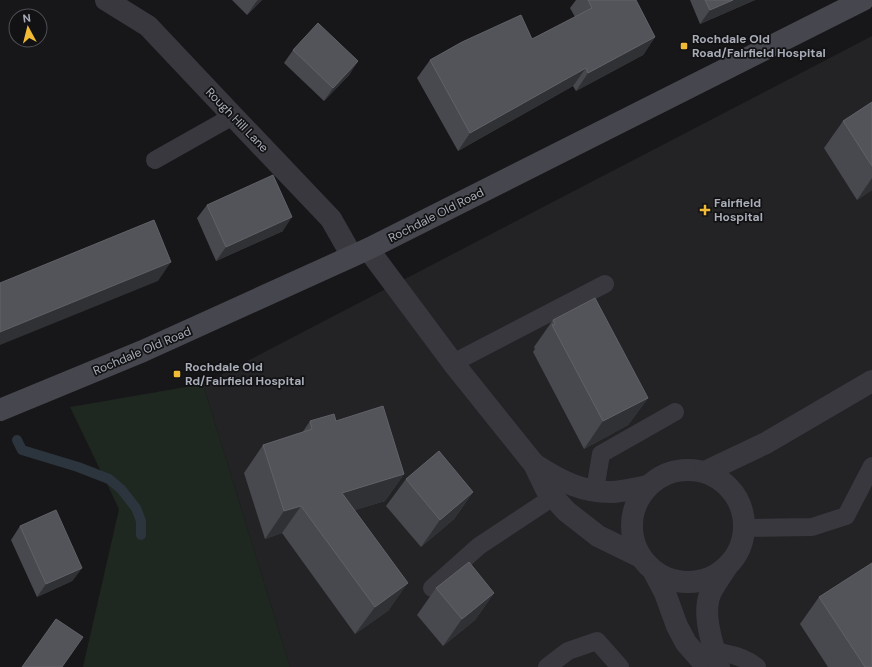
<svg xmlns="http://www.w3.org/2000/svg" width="872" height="667" font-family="'DM Sans',sans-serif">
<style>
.built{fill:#232326}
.green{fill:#1e2720}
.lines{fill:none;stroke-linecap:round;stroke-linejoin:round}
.stream{stroke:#2c353d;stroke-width:10}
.lane{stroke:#38383e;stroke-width:18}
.street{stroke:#38383e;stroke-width:22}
.secondary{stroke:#46474e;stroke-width:22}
.wall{fill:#48494e}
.shaded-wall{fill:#303134}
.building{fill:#535459;stroke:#606268}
.poi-dot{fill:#f2bb35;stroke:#121214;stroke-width:1.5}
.labels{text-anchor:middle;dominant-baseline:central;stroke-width:3.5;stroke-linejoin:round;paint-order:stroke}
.poi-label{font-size:12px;font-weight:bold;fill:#a9adb8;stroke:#121214;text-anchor:start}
.street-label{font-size:12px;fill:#a9adb8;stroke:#121214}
</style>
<rect width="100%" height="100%" fill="#171719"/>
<path class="built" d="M872,36v631h-582l-87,-283z"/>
<path class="green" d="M203,384l87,283h-207l36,-158 -49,-102z"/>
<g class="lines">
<path class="stream" d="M17,440l5,10 56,17 31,12 12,10 15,19 5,13v14"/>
<g class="lane">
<path d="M155,160l78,-44"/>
<path d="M453,363l152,-79"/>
<path d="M595,490l6,-36 74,-42"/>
<path d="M744,528l68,-1 34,-11 26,-50"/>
<path d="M432,588l47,-42 74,-49"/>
<path d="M715,651c15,3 30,6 42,16"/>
<path d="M547,667l21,-16 29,-10 23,26"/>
</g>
<g class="street">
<path d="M106,0l42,26 85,90 98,103 21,37"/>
<path d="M368,249l85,114 81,101 12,25 20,22 32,25 43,21"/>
<path d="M534,464c26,17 49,29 80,28 11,-1 23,-4 34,-6"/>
<circle cx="688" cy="526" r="56"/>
<path d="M705,472l61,-29 106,-62"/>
<path d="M654,572l11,21 12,33 9,17 15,17 4,7"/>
<path d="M719,667c-6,-22 -18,-54 -8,-75 4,-8 10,-16 15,-24"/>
</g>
<path class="secondary" d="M0,410l143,-59 225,-102 495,-249"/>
</g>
<g class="wall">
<path d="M232,0h30l-15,15z"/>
<path d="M576,0h60l19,37 -12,18 -67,36 -3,-5 -115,65 -41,-73 13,-18 102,-21 43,-22 -5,-9z"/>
<path d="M690,0h65l-55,24z"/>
<path d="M293,50l65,11 -9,14 -25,26 -40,-38z"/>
<path d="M872,102v88l-15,10 -33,-52 19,-27z"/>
<path d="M207,205l76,26 -67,30 -19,-43z"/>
<path d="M553,320l95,78 -20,27 -44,24 -51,-97 2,-3 -1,-2z"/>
<path d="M310,421h26l68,53 -19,27 -30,9 34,100 -34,24 -73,-101 -17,6 -21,-66 19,-28 39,-12z"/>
<path d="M406,479l67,13 -19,27 -33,28 -35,-41z"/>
<path d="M20,526l62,42 -10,13 -35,16 -26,-57z"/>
<path d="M436,588l58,5 -19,27 -32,26 -26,-31z"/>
<path d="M819,597l53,70h-44l-28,-43z"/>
</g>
<g class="shaded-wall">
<path d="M258,0h4l-15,15 9,-13z"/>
<path d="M733,0h22l-55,24 10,-14z"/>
<path d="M655,37l-12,18 -67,36 12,-18z"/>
<path d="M358,61l-9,14 -25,26 9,-13z"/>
<path d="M586,68l-13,18 -115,65 12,-18z"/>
<path d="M872,178v12l-15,10z"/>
<path d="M292,217l-9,14 -67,30 10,-14z"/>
<path d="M171,262l-13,19 -158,64v-13z"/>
<path d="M648,398l-20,27 -44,24 19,-28z"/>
<path d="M404,474l-19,27 -62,19 19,-27z"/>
<path d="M473,492l-19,27 -33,28 19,-27z"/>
<path d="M301,506l-19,27 -17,6 19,-28z"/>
<path d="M82,568l-10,13 -35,16 9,-13z"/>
<path d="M408,583l-19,27 -34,24 20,-27z"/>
<path d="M494,593l-19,27 -32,26 19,-27z"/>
</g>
<g class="building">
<path d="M588,0h48l19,37 -67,36 -2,-5 -116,65 -40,-73 32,-18 59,-27 11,24 60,-31z"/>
<path d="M705,0h28l-23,10z"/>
<path d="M318,23l40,38 -25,27 -40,-38z"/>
<path d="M872,102v64l-29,-45z"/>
<path d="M273,175l19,42 -66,30 -19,-42z"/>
<path d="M154,220l17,42 -171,70v-49z"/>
<path d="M595,298l53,100 -45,23 -51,-96 3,-1 -2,-4z"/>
<path d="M383,406l21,68 -62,19 66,90 -33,24 -74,-101 -17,5 -21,-66 49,-16 -2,-8 24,-7 2,7z"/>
<path d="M439,451l34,41 -33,28 -34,-41z"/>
<path d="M56,510l26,58 -36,16 -26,-58z"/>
<path d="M469,562l25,31 -32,26 -26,-31z"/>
<path d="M872,563v104h-7l-46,-70z"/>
<path d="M56,619l27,18 -21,30h-40z"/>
</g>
<g class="poi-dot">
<rect x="680" y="42" width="8" height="8" rx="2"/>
<path d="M703 204h4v4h4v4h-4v4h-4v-4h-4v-4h4z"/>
<rect x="173" y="370" width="8" height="8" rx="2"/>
</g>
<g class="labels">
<g class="poi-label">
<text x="692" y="39">Rochdale Old<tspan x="692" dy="14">Road/Fairfield Hospital</tspan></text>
<text x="714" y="203">Fairfield<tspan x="714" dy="14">Hospital</tspan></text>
<text x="185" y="367">Rochdale Old<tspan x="185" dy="14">Rd/Fairfield Hospital</tspan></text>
</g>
<g class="street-label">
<text transform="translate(237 120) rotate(46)">Rough Hill Lane</text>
<text transform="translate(436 215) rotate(-27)">Rochdale Old Road</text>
<text transform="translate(142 351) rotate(-23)">Rochdale Old Road</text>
</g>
</g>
<g transform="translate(28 28) rotate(353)"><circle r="19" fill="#121214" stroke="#4e5056"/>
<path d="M0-3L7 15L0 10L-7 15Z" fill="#f2bb35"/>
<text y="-6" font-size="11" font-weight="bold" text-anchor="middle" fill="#a9adb8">N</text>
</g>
</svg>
